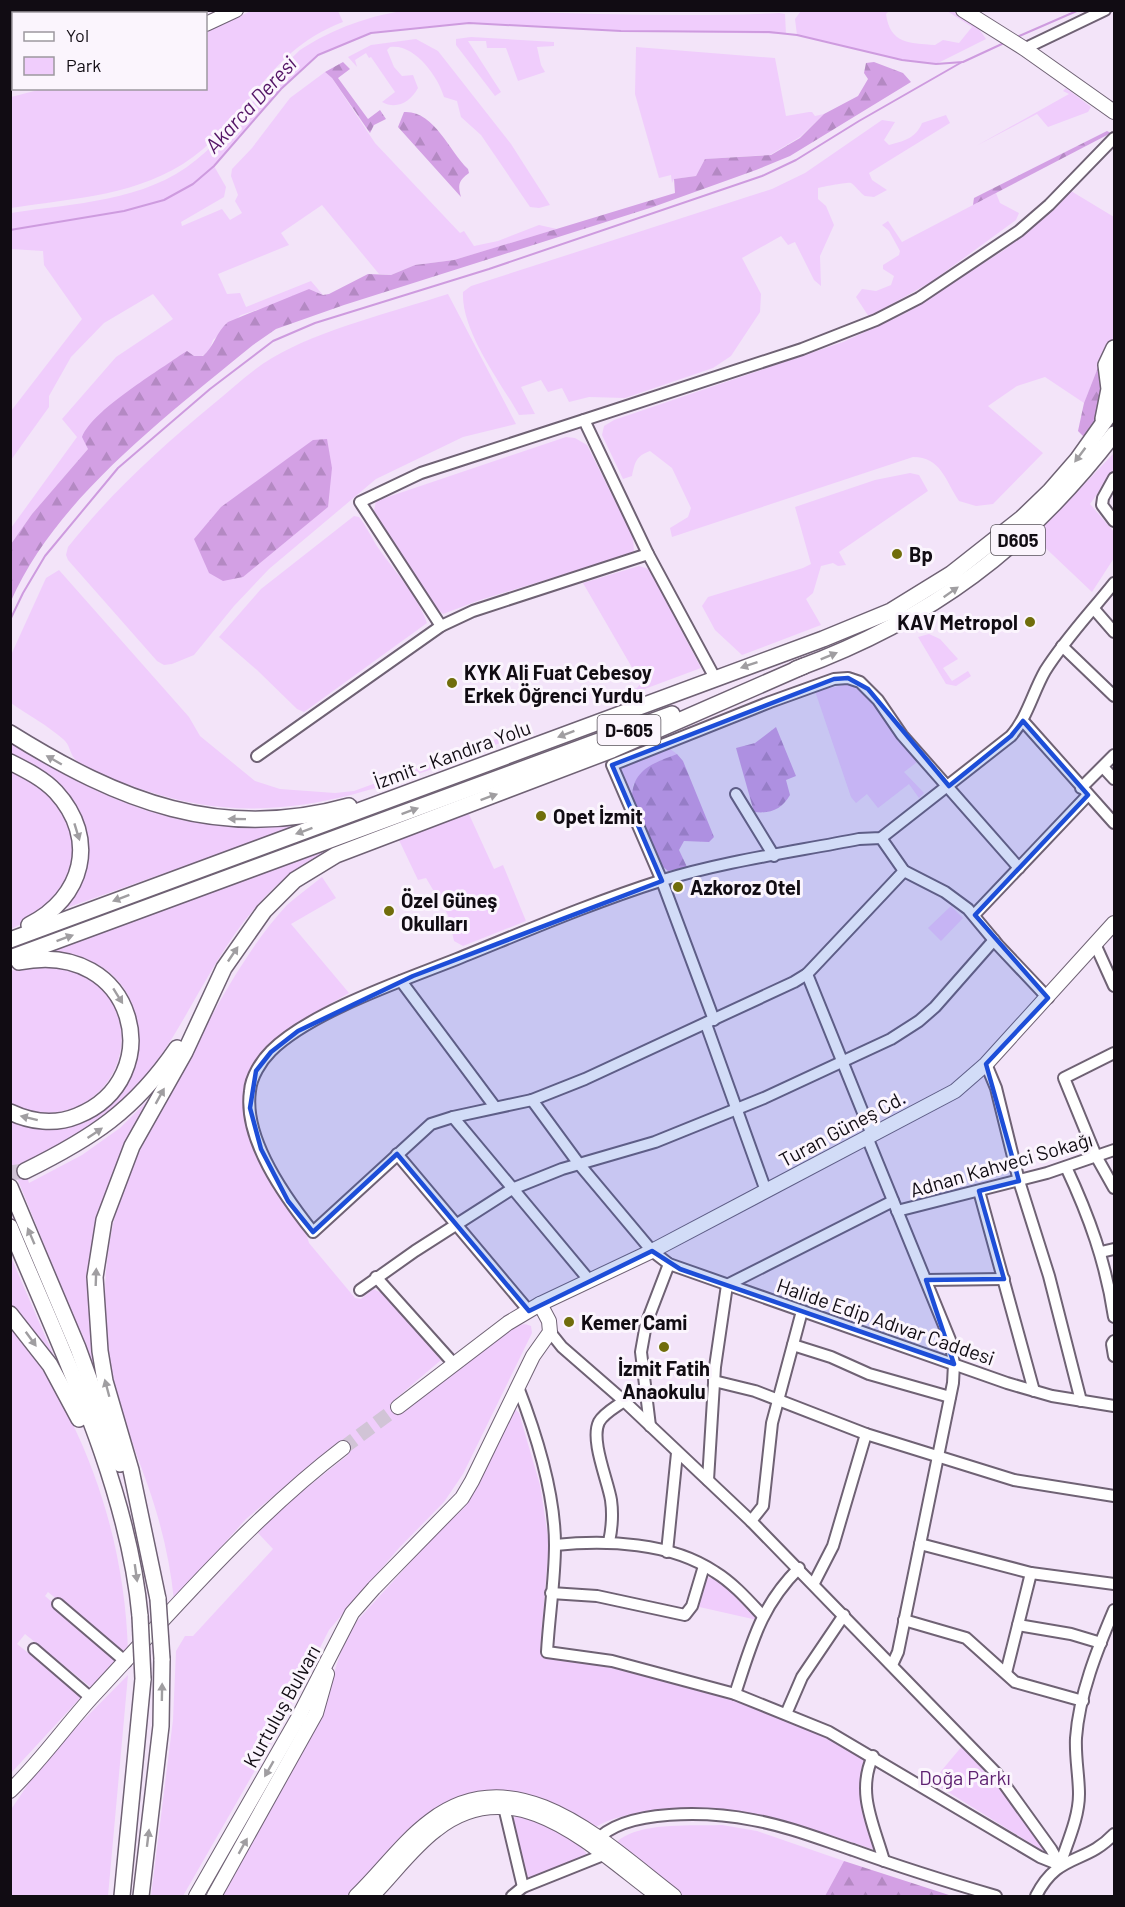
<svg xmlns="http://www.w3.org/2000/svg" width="1125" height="1907" font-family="Barlow,sans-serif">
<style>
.green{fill:#f0cdfc}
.forest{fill:url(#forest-firs)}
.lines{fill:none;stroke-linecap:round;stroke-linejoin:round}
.stream{stroke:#ce9bdf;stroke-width:2}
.major-tunnel{stroke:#d1c4d6;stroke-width:14;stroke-dasharray:14 7;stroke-linecap:butt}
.highway-tunnel{stroke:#d1c4d6;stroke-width:15;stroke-dasharray:15 8;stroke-linecap:butt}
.minor-casing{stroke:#6f6274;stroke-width:14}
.major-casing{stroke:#6f6274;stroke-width:16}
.highway-casing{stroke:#6f6274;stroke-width:18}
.minor{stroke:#fff;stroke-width:10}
.major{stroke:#fff;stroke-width:14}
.highway{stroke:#fff;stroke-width:15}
.highway-bridge-casing{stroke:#6f6274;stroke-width:18;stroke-linecap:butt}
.highway-bridge{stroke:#fff;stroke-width:15}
.oneway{fill:#a09ea1}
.marked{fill:#1d4ed8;fill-opacity:0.2;stroke:#1d4ed8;stroke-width:4.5;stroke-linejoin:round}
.poi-dot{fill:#706d0b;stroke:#fbf5fd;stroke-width:2}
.labels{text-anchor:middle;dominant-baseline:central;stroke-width:6;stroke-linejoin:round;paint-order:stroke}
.shield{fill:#fbf5fd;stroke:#575259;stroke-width:1.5}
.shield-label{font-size:18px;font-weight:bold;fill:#110c13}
.poi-label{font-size:20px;font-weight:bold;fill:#110c13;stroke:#fbf5fd;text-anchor:start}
.street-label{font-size:20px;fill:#110c13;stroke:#fbf5fd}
.park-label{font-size:20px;fill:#5e2171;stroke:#fbf5fd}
.water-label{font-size:21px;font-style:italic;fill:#541566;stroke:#fbf5fd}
</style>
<defs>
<pattern id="forest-firs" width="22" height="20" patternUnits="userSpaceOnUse" patternTransform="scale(1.5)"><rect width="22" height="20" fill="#d3a0e4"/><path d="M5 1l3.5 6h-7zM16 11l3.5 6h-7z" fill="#b489c3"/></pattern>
</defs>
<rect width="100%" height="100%" fill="#f3e4f9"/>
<g class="green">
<path d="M253,10l85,1 5,11c-75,28 -92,92 -150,135 -53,39 -119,41 -182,51v-111l35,-9h160v-56z"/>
<path d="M411,10c123,0 246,9 368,3l6,1 1,20 -165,-3 -152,-8 -98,10 -53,22 -37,34 -67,77 12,21 -2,10 -43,25 1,4 40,-17 8,11 12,-7 -7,-12 3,-6 -7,-19 1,-7 20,-21 38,-50 35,-26 7,6 43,65 85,90 4,-2 10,15 24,-5 41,-16 18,4 -103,31 -39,5 -24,10 -12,-1 -57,-69 -41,28 8,12 -71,29 9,20 13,-1 6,14 65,-26 12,14 -14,-6 -24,12 -44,14 -28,25 -4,11 -7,5h-23l-73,54 -18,39 -56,65 -21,30v-16l66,-91 -15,-18 54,-62 57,-38 -20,-25 -49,29 -33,34 -22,39v11l-38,53v-49l71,-92 -38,-54 -1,-14 -32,-2v-36c63,-10 134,-11 185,-53 40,-32 67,-76 104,-110 32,-21 72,-36 111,-40z"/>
<path d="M11,11h200l-9,3h-188v63h-3z"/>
<path d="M801,11h88l-3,3c4,30 23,29 49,31l8,-5 16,3 13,-16 -25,-16c18,0 30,14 39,28l-50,25 -34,-4 -105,-25 -2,-16z"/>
<path d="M471,37l83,5v4l-17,1 4,18 4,7 -27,9 -12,-33h-19l-1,-7h-18l33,51 -6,4 -39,-51v-6z"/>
<path d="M416,39l22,12 73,93 39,61 -11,3 -9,-1 -49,-72 -20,-18 -4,-16 -13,-4c-6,-21 -30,-54 -54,-50l-3,3 7,17 8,9 11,-1 5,13c-8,14 -21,22 -36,14l13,-10 -24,-35 -2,1 -3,-5 -11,7 2,7 -9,-10 23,-12z"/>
<path d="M636,47l139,11 11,58 23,-4h3l3,4 9,-2 -24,23 -30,18 -65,4 -9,17 -22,3 -2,4 -1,-8 -12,3 -24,-84z"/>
<path d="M1066,88l25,19 -3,5 -40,15 -11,-13 -61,32 93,-52 -6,-3z"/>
<path d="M946,115l4,8 -81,50 3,7 15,10 -13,7 -9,-1c-5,-3 -10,-11 -14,-13 -4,-1 -28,4 -33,5v11l8,7 8,19 -14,31 1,30 -7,-6 -19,-38 -7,3 -7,-9 -39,22 19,36 -1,18 -29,44 -18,12 -88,30 -36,-1 -20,5 -7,-14 -14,4 -7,-12 -20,7 14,27 -16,1c-19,-34 -58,-84 -56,-123l8,-6 301,-97 33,-16 77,-53 13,2 -11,18 5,5c15,-4 27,-7 33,-22z"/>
<path d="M1071,191l43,26v126l-8,4 -22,56 -39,-26 -28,9 -29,20 55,47 -50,51 -17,2 -17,-5c-14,-21 -18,-44 -46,-44l-241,80 -2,-9 18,-11 3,-9 -19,-40 -22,-17c-14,5 -15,11 -18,25l-9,3 -21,-44 2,-9 10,-6 229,-78 63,-29 98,-63 52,-42z"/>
<path d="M996,193l4,10 19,10 -3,7 -85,62 -62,35 -13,-20 6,-8 14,2 15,-6 3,-9 -11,-7v-4l16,-10 1,-4 -11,-20 -7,-6 6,-4 14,21z"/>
<path d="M448,294l68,130 -53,13 -87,42 -107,90 -35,37 -40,49 -22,9 -8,1 -7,-4 -89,-101 -2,-5 2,-8c42,-53 91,-98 143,-141 20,-16 39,-35 61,-48 49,-29 121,-46 176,-64z"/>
<path d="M566,437l9,1 12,7 46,92 1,16 -154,47 -37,14 -6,-5 -63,-98 2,-10z"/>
<path d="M1114,453v18l-24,33 24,28v26l-22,34 -58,-55z"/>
<path d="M910,473l9,2 9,16 -89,61 7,13 -8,1 -5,-3 -12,3 -8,27 -7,6 15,26 -79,30 -27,-25 -13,-24 6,-9 95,-29 8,-4 -16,-57 80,-27z"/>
<path d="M354,516l5,1c8,10 13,22 20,32 17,24 38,46 48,74l-123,89 -7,-3 -40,-39 -38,-33 42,-48z"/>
<path d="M639,566l10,3 52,99 -94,35v-4l30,-11 4,-5 -58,-100z"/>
<path d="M59,570l130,147 11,19 55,45 25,8 55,4 19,-2 145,-53 1,5c-120,46 -226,92 -356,47 -21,-7 -48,-15 -67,-29 -7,-5 -7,-17 -14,-22 -16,-14 -35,-24 -52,-36v-48l35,-77z"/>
<path d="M929,634l11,5 18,20 -15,9 9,13 16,-10 3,5 -15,10 -10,-2 -28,-47z"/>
<path d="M849,684c23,5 32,31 44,48 7,10 19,18 28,27l-17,13 20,21 -5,5 -10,-14 -31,24 -11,-14 -11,9 -5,-6 -36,-106z"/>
<path d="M10,743c71,43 145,83 230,83 28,0 58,-6 86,-10l-260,92c44,-65 15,-127 -55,-153z"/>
<path d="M664,749h6l7,5 -20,8 -24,23 -1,12 -11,-27 1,-4z"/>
<path d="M10,769c42,22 79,61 57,110 -3,6 -5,16 -10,20 -12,12 -31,23 -46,30z"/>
<path d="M468,812l26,57 9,-4 23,56 -63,25 -9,-5 -6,-26 -22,-37 -8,2 -20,-42z"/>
<path d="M353,841c-27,12 -56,25 -78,46 -63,59 -88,146 -145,209 -29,32 -69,49 -107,67l6,20 53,-28 38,-27 34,-34 -32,60 -22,62 -4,146 -4,1 -81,-200 -1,-44c118,53 182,-130 67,-163 -9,-3 -22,-2 -32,-3z"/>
<path d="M322,877l14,21 -45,26 58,69 -53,31 -25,19 -13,17 -13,41 31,88 28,38 5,16 46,55 6,1 12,-10 9,4 59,67 -48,41 9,12 102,-80c9,-5 17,-12 27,-7l1,7 -69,141 -19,28 -45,46 -70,82 -48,95 -98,171h-32l22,-176 3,-69 9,-15h8l80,-87 -15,-16 27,-28 63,-50 -10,-13 -92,77 -72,81c-4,-39 -13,-77 -26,-114 -15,-42 -31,-81 -38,-126 -8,-52 -7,-100 7,-152 10,-38 31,-72 49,-107 33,-61 74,-146 121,-196 11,-10 24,-19 35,-28z"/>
<path d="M951,906l12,12 -22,23 -13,-13z"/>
<path d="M39,964c19,1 41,3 57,15 4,4 8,11 11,15 36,51 1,118 -61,119 -12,1 -26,-1 -35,-8v-134z"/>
<path d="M10,1255l46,106 -45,-57z"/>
<path d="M10,1325c74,91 115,210 118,327l-3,3 -77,-63 -3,4 74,65 -26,28 -68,-55 -8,10 65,52 -71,77z"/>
<path d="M514,1408l5,5 21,72 9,58 -9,110 3,4c113,15 224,44 322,102l-4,17 1,26 13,48c-79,-26 -137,-49 -222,-39 -22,3 -42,6 -61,18 -43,-30 -66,-42 -119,-32 -14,3 -28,6 -39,15 -31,25 -57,57 -85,84h-130l107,-198 17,-53 13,-23 80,-88 28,-26z"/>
<path d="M707,1577l13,4 37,39 -62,-14z"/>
<path d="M128,1675l-20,221h-97l-1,-85 35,-52z"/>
<path d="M963,1745c33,32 59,69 83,108l-114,-71z"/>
<path d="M515,1816c22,1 62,21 73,40l-60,23 -4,-8 -11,-50z"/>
<path d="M722,1825l35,6 87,30 -19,35h-142l-69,-51c18,-24 79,-19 108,-20z"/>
</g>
<g class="forest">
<path d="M343,62l7,7 -12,9 30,41 12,-9 6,9 -12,6 -4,8 -38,-55 -7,-6z"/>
<path d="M874,62l29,11 8,9 -121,74 -34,14 -103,37 -309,98 -68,24 -23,16c-85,70 -197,153 -242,256v-57l21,-30 56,-65 -6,-12c11,-27 72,-63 97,-81l8,-5 7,5h9c11,-9 13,-24 25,-34l81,-33 14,6 6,-1 39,-20 23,1 24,-10 39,-5 221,-67 -1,-14 22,-3 9,-17 66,-4 29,-17 24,-24 34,-18 10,-17 -4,-6 2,-10z"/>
<path d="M404,112c30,-2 45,39 64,57l1,4c-11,8 -11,12 -8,24l-63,-70z"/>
<path d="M1107,131l4,2 -138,72 1,-7z"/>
<path d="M1114,343l-9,66 -17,32 -10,-10 6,-28 22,-56z"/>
<path d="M327,439l5,29 -4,39 -85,70 -20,4 -14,-8 -15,-34 27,-32 92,-67z"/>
<path d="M776,727l20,49 -10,4 4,15c-8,14 -19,19 -36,17l-18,-64 19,-5z"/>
<path d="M677,754l6,7 31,76 -5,5 -25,-1 -5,9 8,17 -19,4 -6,-5 -30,-69c1,-28 22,-34 45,-43z"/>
<path d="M844,1861l108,35h1h-128z"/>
</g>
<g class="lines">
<g class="stream">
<path d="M1017,37l62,-27"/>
<path d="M10,230l114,-19 40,-11 29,-16 21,-18 67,-77 37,-34 53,-22 98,-10 152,8 148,1 28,3 105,25 34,4 27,-2 41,-19"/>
<path d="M10,620l13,-27 22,-37 73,-88 92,-79 63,-48 42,-18 174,-54 273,-93 34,-16 63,-39 103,-59"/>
</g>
<path class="major-tunnel" d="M343,1448l55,-41"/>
<path class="highway-tunnel" d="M10,1173l15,-2"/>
<g class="minor-casing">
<g id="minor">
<path d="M1030,46l75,-36"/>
<path d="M584,420l64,134 67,124"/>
<path d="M1114,478l-11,20 -1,7 12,16"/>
<path d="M1094,609l20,23"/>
<path d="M441,626l-81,-124 61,-29 381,-124 74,-29 43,-22 100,-67 30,-26 65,-67"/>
<path d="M1062,646l52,50"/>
<path d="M1023,721l91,102"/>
<path d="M257,756l184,-130 32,-15 175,-57"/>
<path d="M1103,767l11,12"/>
<path d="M1081,788l33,-33"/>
<path d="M736,794l38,62"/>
<path d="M881,838l23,33 41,21 23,17 30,36 50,53"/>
<path d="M904,871l-97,103 -13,8 -209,97 -53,21 -79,17 -22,7 -118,108c-28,-35 -70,-93 -63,-141 1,-14 11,-30 21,-40 39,-39 133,-71 186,-92 67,-27 134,-56 203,-78 64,-20 133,-29 199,-42l22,-1 130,-102c16,-18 22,-44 34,-65 20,-32 46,-59 69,-88"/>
<path d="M974,915l114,-120"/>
<path d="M1095,944l19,42"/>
<path d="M807,974l65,161"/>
<path d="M401,981l94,126"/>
<path d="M714,1020l-52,-139 -50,-116 158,-63 64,-23 14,-1 12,4 18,18 24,35 117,133"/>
<path d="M706,1024l60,167"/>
<path d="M1114,1053l-50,25 32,78 18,32"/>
<path d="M986,1064l10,24 23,93 30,95 32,125"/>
<path d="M532,1100l47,64 73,87 17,13 338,119 45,13 62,10"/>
<path d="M453,1117l136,163"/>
<path d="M867,1137l83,203 4,24 -1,19 -55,269 -6,13"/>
<path d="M397,1154l132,157"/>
<path d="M1066,1167c23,49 40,96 48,150"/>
<path d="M979,1191l55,200"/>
<path d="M897,1211l150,-38 67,-23"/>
<path d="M1101,1252l13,-3"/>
<path d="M376,1277l78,87"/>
<path d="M926,1280l78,-1"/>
<path d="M360,1290l55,-39 97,-62 50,-20 93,-27 109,-44 127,-59 28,-18 16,-14 59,-67"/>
<path d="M550,1332l12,15 62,54 127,120 246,253 54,75 9,16"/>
<path d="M1114,1341l-2,3 2,12"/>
<path d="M793,1345l38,12 38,17 81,23"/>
<path d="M714,1381l41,10 111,43 148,46 100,16"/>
<path d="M518,1387c19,49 37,106 37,158 0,35 -6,71 -8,107l65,9 123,33 94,38 211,125 20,8"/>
<path d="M650,1426l-9,-74 5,-28 23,-60"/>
<path d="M708,1480l7,-113 12,-82 166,-84"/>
<path d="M751,1521l12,-15 9,-83 30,-112"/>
<path d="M609,1542c3,-14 4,-28 2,-42 -3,-19 -21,-60 -12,-78 5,-9 17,-15 25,-21"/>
<path d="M920,1544l111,29 83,11"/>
<path d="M555,1545c51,-5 116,-3 160,27 18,11 33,28 47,43"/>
<path d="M667,1552l10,-99"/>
<path d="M814,1583l19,-37 33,-112"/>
<path d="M551,1593l46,3 88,19 7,-9 12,-40"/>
<path d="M58,1604l68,58"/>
<path d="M904,1620l62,18 49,44 68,19"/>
<path d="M1018,1625l53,9 30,9"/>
<path d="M34,1649l57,49"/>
<path d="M1006,1673l25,-100"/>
<path d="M735,1694c17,-51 25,-87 64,-126"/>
<path d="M786,1714l16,-37 42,-62"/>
<path d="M873,1756c-17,37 1,69 11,105"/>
<path d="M504,1807l19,80"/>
<path d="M595,1842c29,-35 117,-30 158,-22 34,6 67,19 100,30 47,17 95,32 143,46"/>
<path d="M1060,1865c7,-22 19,-47 19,-71 0,-18 -4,-37 -3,-56 3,-43 21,-88 38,-128"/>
<path d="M512,1896l11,-9 80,-32"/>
<path d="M1036,1896c22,-44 49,-31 78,-62"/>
</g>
</g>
<g class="major-casing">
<g id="major">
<path d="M963,10l62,39 89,63"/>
<path d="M206,24l30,-14"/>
<path d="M10,81h4"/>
<path d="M398,1407l110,-84 32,-19 112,-53 303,-160 31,-27 128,-141"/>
<path d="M10,1791c30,-29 54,-63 81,-93 81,-87 158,-178 252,-250"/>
<path d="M196,1896l102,-178 54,-105 22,-25 88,-90 10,-17 61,-125 17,-24 -1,-11 -9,-17"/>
<path d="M214,1896l102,-183 11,-39"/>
<path d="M356,1896c25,-24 46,-54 74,-75 88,-67 177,24 244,75"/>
<path d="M372,1896c21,-21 40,-48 64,-66 80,-64 159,20 222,66"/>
</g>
</g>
<g class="highway-casing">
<g id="highway">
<path d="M1103,419l6,-30 -3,-24 8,-17"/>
<path d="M796,669c136,-50 230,-121 318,-235"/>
<path d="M10,733c109,68 210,109 339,73"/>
<path d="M10,762c16,8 34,17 46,30 43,47 27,106 -27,133"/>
<path d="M10,940l813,-301 68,-28 60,-37 71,-56 28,-27 27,-31 37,-52"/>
<path d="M10,958l662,-244"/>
<path d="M10,1112c21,10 45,13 67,4 93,-37 60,-178 -58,-154"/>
<path d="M25,1171c67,-33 109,-60 152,-123"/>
<path d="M10,1187l68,161 42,116"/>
<path d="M10,1227c51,123 118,257 130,389"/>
<path d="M10,1314l40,51 29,54"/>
<path d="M158,1599l-27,-129 -26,-89 -5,-30 -5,-74 9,-57 28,-74 53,-94 39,-84 40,-57 31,-31 41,-25 276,-105 192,-84"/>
<path d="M122,1896l21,-217"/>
<path d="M141,1896l20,-170 1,-67"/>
</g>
</g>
<use href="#minor" class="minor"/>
<use href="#major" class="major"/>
<use href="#highway" class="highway"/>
<g class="highway-bridge-casing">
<g id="highway-bridge">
<path d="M158,1599l4,60"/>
<path d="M140,1616l3,63"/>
</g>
</g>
<use href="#highway-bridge" class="highway-bridge"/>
</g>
<defs><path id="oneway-solid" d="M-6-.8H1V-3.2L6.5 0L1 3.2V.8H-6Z" transform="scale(1.5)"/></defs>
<g class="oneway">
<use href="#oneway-solid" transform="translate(1080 455) rotate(127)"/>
<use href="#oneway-solid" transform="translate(951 592) rotate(-35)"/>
<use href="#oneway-solid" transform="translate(829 656) rotate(-22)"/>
<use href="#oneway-solid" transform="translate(749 665) rotate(161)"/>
<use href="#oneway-solid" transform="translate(566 734) rotate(159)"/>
<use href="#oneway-solid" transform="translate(54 760) rotate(-150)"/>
<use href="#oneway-solid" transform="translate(489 797) rotate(-20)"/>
<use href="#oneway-solid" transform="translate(410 811) rotate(-20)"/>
<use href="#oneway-solid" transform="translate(237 819) rotate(-179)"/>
<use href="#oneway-solid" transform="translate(304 831) rotate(160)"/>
<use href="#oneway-solid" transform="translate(77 832) rotate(73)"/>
<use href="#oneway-solid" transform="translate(121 898) rotate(159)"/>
<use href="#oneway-solid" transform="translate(65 938) rotate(-20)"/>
<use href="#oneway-solid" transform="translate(233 954) rotate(-56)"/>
<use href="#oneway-solid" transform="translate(118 996) rotate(58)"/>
<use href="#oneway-solid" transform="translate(160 1096) rotate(-61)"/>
<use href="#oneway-solid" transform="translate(29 1118) rotate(-166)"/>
<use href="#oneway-solid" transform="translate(95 1133) rotate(-34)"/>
<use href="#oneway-solid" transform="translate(31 1236) rotate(-113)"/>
<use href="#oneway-solid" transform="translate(96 1277) rotate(-88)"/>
<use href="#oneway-solid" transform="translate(31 1339) rotate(54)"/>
<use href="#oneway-solid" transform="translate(107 1388) rotate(-105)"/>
<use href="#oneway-solid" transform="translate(136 1573) rotate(82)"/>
<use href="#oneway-solid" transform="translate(162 1692) rotate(-89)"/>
<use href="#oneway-solid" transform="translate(269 1769) rotate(120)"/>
<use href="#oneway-solid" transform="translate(148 1838) rotate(-83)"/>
<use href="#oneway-solid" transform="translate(243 1846) rotate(-61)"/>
</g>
<path class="marked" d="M848,678l20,11 81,97 62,-50 12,-15 65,74 -113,120 73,83 -62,66 33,117 -40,10 25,88 -78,1 28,84 -274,-95 -28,-18 -123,60 -132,-157 -84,78 -25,-31 -27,-52 -11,-41 6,-37 15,-19 27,-21 115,-55 249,-95 -50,-116 222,-86z"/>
<g class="poi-dot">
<circle cx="897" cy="554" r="6"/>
<circle cx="1030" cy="622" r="6"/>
<circle cx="452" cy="683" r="6"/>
<circle cx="541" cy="816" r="6"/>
<circle cx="678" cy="887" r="6"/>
<circle cx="389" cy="911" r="6"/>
<circle cx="569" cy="1322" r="6"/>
<circle cx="664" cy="1347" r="6"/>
</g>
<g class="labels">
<g class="shield">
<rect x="991" y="525" width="54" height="30" rx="4.5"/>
<rect x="597.5" y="715" width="63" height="30" rx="4.5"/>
</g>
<g class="shield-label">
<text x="1018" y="540">D605</text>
<text x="629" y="730">D-605</text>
</g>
<g class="poi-label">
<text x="909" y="554">Bp</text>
<text x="1018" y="622" text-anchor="end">KAV Metropol</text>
<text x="464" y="672">KYK Ali Fuat Cebesoy<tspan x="464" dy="23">Erkek Öğrenci Yurdu</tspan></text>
<text x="553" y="816">Opet İzmit</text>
<text x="690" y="887">Azkoroz Otel</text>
<text x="401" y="900">Özel Güneş<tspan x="401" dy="23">Okulları</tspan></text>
<text x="581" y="1322">Kemer Cami</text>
<text x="664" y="1368" text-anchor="middle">İzmit Fatih<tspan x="664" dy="23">Anaokulu</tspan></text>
</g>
<g class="street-label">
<text transform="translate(452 754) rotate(-20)">İzmit - Kandıra Yolu</text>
<text transform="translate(842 1128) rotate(-28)">Turan Güneş Cd.</text>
<text transform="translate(1001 1164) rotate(-16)">Adnan Kahveci Sokağı</text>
<text transform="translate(886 1321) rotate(19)">Halide Edip Adıvar Caddesi</text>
<text transform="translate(281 1706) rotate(-61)">Kurtuluş Bulvarı</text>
</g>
<g class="park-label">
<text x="965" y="1777">Doğa Parkı</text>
</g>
<g class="water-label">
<text transform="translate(250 104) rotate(-47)">Akarca Deresi</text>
</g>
</g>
<rect width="1125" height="1907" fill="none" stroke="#110c13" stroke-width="24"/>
<rect x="12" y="12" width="195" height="78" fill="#fbf5fd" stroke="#9d989f" stroke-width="1.5"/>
<rect x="24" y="32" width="30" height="9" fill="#ffffff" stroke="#9d989f" stroke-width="1.5"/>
<text x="66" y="42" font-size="18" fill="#110c13">Yol</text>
<rect x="24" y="57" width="30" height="18" fill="#f0cdfc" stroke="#9d989f" stroke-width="1.5"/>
<text x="66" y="72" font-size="18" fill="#110c13">Park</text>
</svg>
